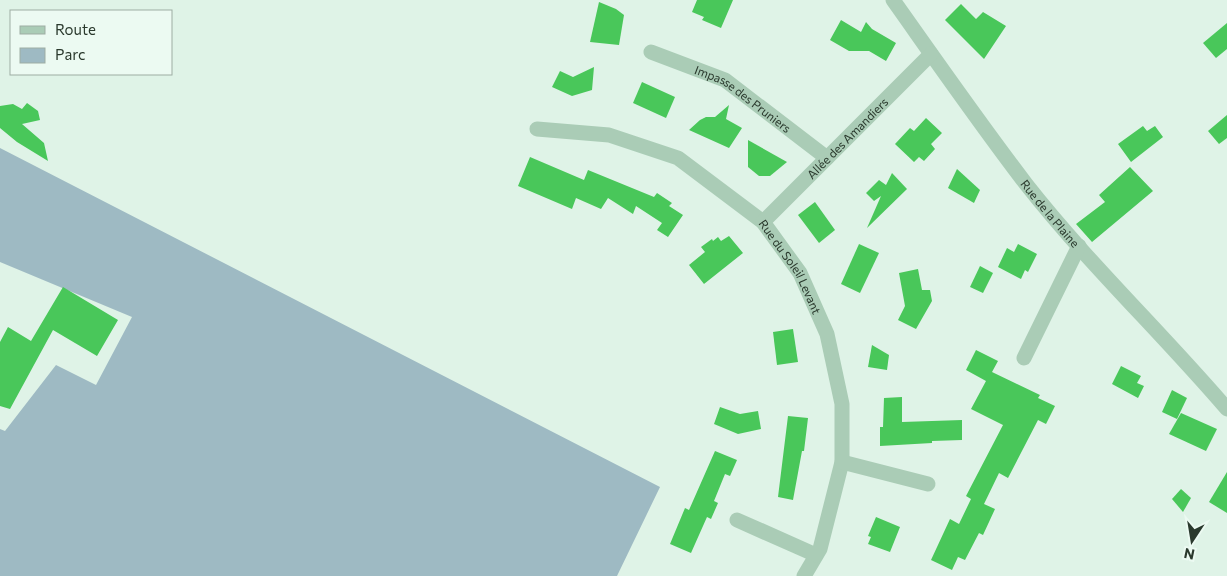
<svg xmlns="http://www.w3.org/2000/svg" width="1227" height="576" font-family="Commissioner,sans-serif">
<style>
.green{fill:#9ebac3}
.building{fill:#49c75a}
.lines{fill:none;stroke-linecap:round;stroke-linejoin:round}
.minor{stroke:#aaccb6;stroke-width:15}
.labels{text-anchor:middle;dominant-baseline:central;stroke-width:4;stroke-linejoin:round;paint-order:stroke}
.street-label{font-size:12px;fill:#2a392d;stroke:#ecfaf2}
</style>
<rect width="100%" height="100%" fill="#dff3e7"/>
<path class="green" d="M0,148l660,339 -43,89h-617v-147l5,2 51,-66 40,20 36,-68 -132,-55z"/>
<g class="building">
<path d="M697,0h36l-12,28 -19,-8 2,-3 -12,-5z"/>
<path d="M599,2l17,7 8,6 -5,30 -29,-3z"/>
<path d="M961,4l15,15 7,-7 23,14 -22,33 -39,-39z"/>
<path d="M841,20l20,12 5,-10 6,7 24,14 -10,18 -17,-10h-20l-19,-11z"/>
<path d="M1227,23v26l-11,9 -13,-15z"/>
<path d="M594,67l-2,23 -20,6 -20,-9 8,-16 13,6z"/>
<path d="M642,82l33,15 -9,21 -33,-15z"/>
<path d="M27,103l11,8 2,9 -18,4 22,19 4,18 -31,-19 -17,-14v-22l13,-2 9,5z"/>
<path d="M729,105l-3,14 16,9 -13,20 -40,-18 11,-10 6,-3h9z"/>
<path d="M1227,115v23l-8,6 -11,-13z"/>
<path d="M926,118l16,15 -11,11 4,5 -11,12 -5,-4 -5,5 -19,-18 15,-16 4,3z"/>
<path d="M1143,126l4,5 8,-5 8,11 -32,25 -13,-18z"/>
<path d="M748,140l39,22 -17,14h-11l-11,-9z"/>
<path d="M530,157l54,23 4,-10 66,27 3,-4 15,10 -3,3 14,9 -15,22 -11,-7 5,-7 -26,-17 -3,8 -25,-16 -7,11 -25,-11 -4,11 -54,-23z"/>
<path d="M1130,167l23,24 -61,51 -16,-18 29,-22 -6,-7z"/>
<path d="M957,169l23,21 -6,13 -26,-15z"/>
<path d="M892,173l15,16 -40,39 14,-32 -7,5 -8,-8 13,-13 7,5z"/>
<path d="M815,202l20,28 -16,13 -21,-28z"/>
<path d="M729,236l14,17 -39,31 -15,-19 16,-13 -4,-5 11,-8 1,2 5,-4 3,4z"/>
<path d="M859,244l20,9 -19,40 -19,-9z"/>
<path d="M1018,244l19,10 -9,18 -3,-2 -4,9 -23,-12 9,-19 7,4z"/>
<path d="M980,266l13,7 -10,20 -13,-6z"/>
<path d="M918,269l4,21h8l2,11 -16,28 -18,-9 7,-14 -6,-33z"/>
<path d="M63,287l55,33 -21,36 -44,-26 -43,79 -10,-3v-64l8,-15 23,14z"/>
<path d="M793,329l5,33 -21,3 -4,-33z"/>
<path d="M872,345l17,10 -2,15 -19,-3z"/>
<path d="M976,350l22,11 -6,11 48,23 -2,3 17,8 -9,18 -8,-4 -30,58 -9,-5 -15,31 11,5 -12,26 -4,-2 -14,27 -7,-3 -6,13 -21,-10 19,-41 9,5 12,-25 -5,-3 37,-71 -32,-16 15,-28 -20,-11z"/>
<path d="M1121,366l20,10 -4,7 7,3 -6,12 -26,-14z"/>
<path d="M1172,390l15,8 -10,21 -15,-7z"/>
<path d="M902,397v25l60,-2v20l-30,1v2l-52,3v-19h3l1,-29z"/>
<path d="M720,407l20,7 18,-3 3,18 -23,5 -24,-10z"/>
<path d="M1181,413l36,16 -11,22 -37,-17z"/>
<path d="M788,416l20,2 -4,33h-2l-9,49 -15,-3z"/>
<path d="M715,451l22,9 -7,16 -5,-2 -11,27 4,2 -7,16 -4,-2 -16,36 -21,-9 15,-36 4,2z"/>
<path d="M1227,472v41l-18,-11z"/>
<path d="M1181,489l10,9 -8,14 -11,-13z"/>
<path d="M876,517l24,10 -10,25 -22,-8 3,-7 -3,-1z"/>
</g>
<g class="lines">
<g class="minor">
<path id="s1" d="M893,0c44,62 87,124 133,184 62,79 136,149 201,225"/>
<path id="s2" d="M651,52l74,28 102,78"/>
<path id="s3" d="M537,129l72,6 69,23 85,64 37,51 27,61 15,70v58l-22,87 -16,27"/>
<path id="s4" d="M763,222l168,-168"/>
<path d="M1024,358l55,-112"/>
<path d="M842,462l86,22"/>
<path d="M737,520l79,35"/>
</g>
</g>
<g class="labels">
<g class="street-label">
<text stroke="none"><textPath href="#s2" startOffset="104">Impasse des Pruniers</textPath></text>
<text stroke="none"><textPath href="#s4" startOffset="119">Allée des Amandiers</textPath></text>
<text stroke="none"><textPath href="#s1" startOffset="265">Rue de la Plaine</textPath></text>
<text stroke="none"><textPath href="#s3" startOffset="304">Rue du Soleil Levant</textPath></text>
</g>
</g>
<rect x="10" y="10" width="162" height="65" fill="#ecfaf2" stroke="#9eada3"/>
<rect x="20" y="26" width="25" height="8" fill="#aaccb6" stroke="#9eada3"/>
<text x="55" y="35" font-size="15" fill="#2a392d">Route</text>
<rect x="20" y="48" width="25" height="15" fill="#9ebac3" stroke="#9eada3"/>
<text x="55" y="60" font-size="15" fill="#2a392d">Parc</text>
<g transform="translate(1192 541) rotate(192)" stroke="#ecfaf2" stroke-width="4" paint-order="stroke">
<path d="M0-4L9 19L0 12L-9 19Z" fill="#2a392d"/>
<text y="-8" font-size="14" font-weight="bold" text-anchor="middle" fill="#2a392d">N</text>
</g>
</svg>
